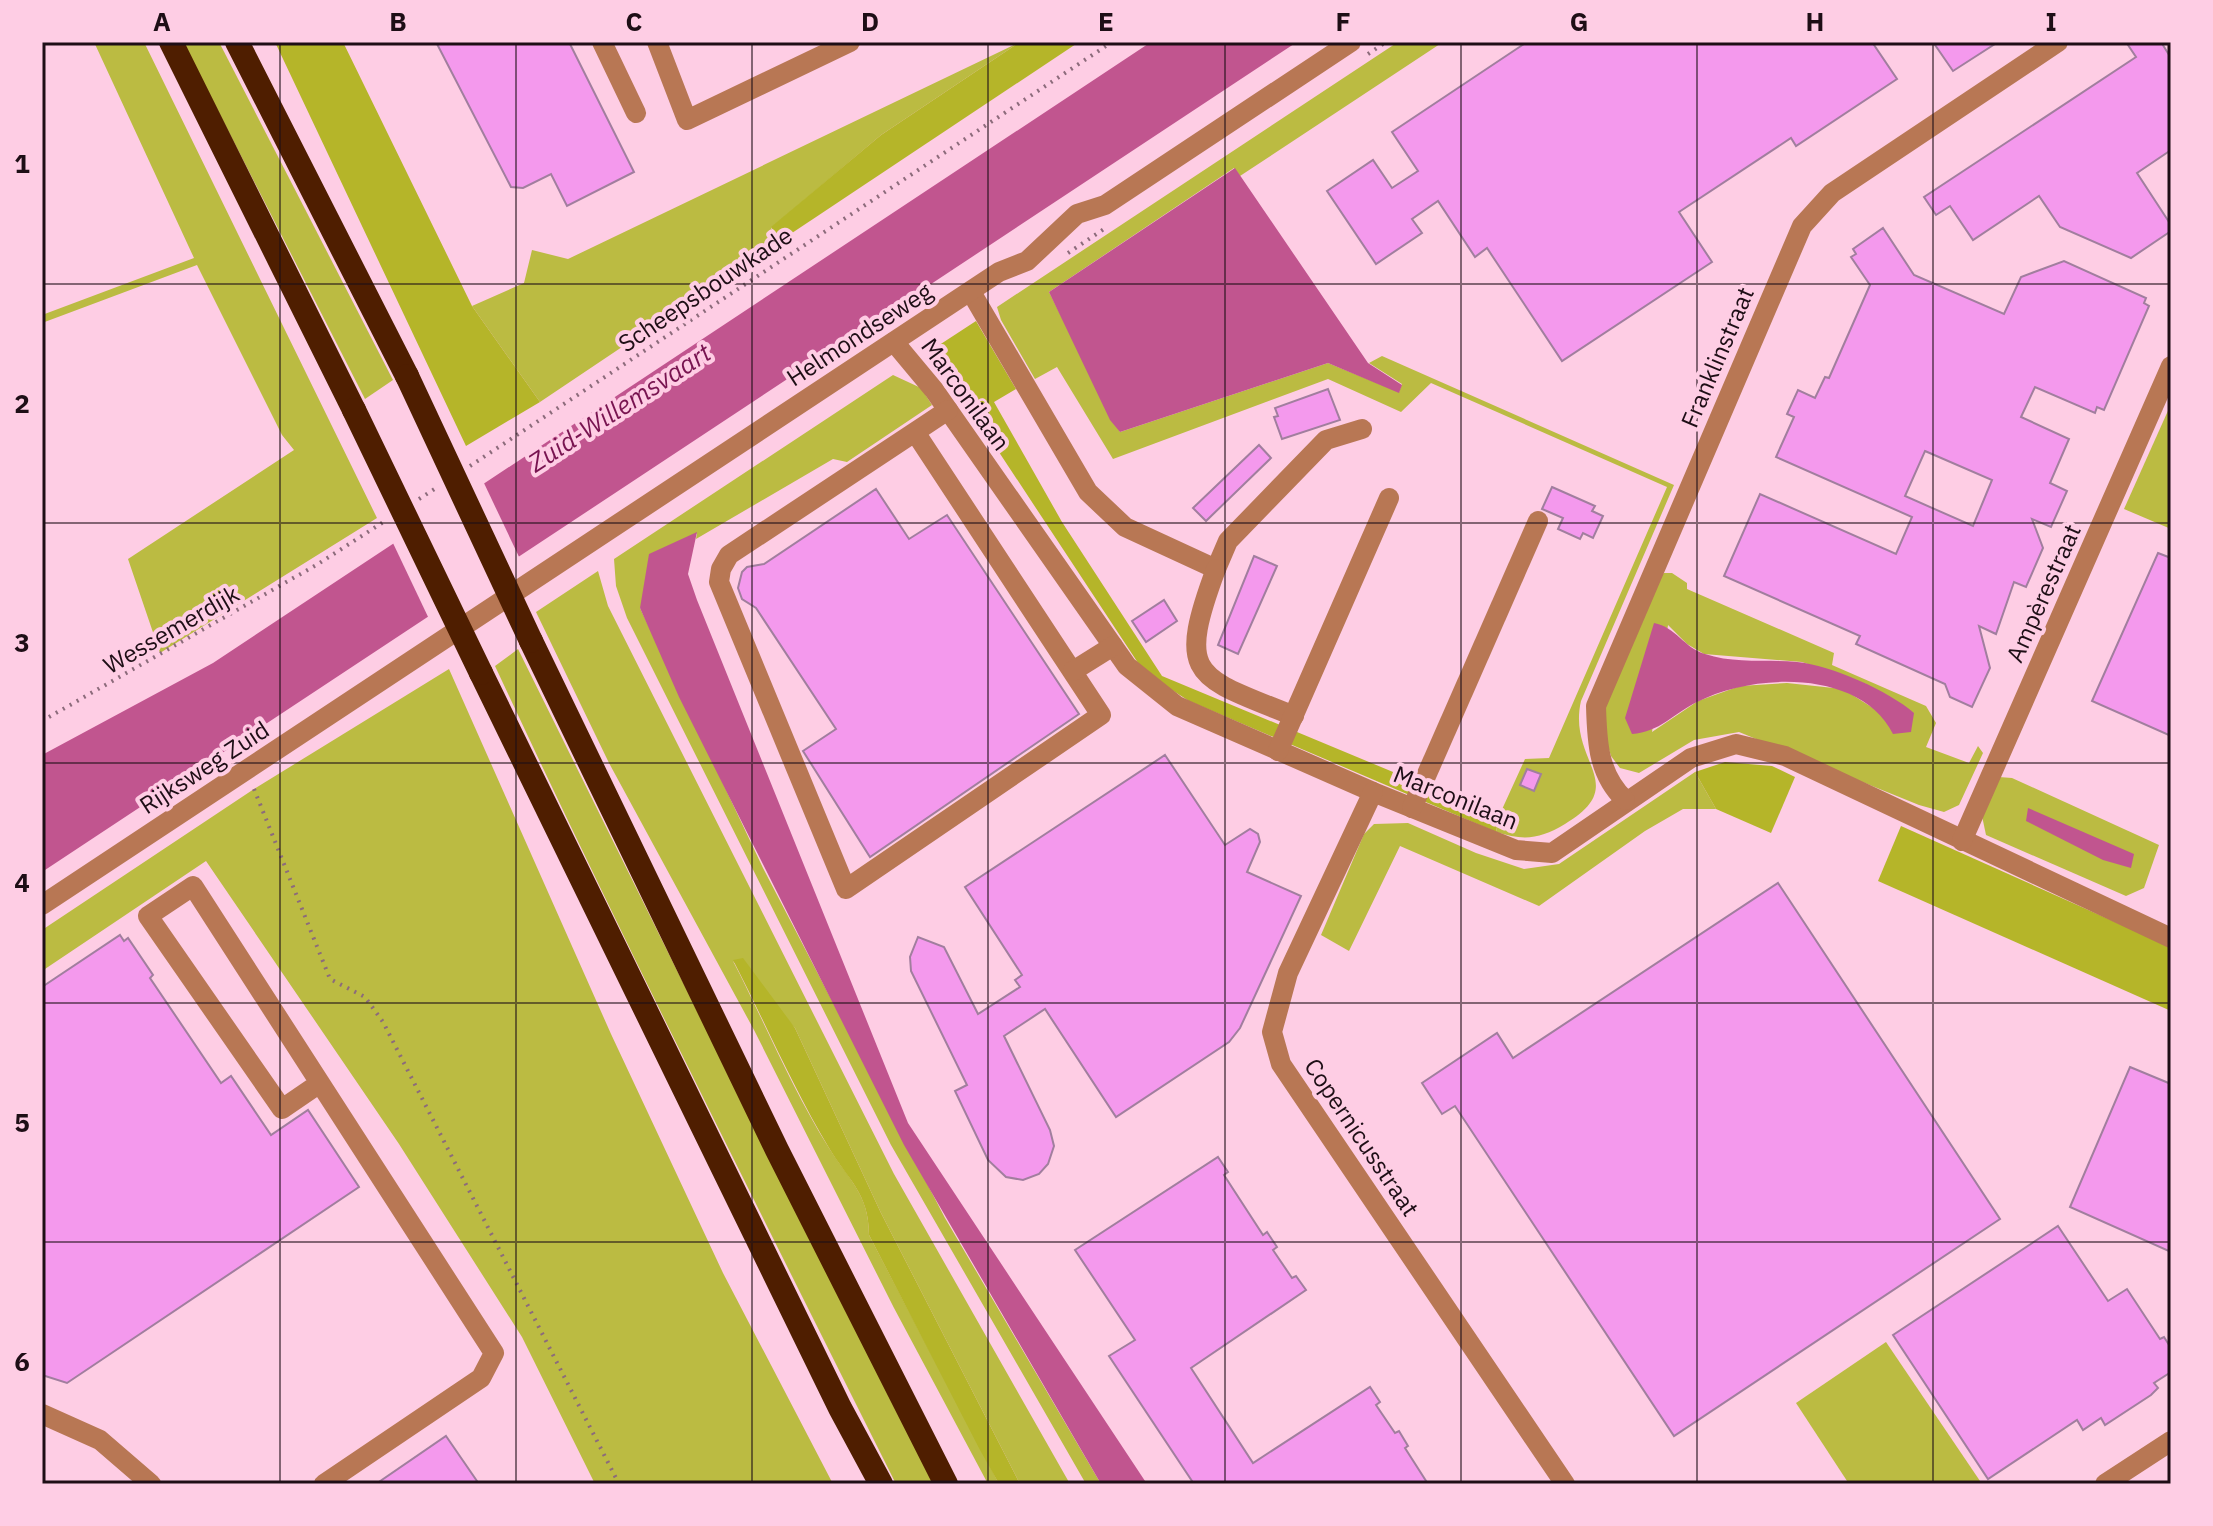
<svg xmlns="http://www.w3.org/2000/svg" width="2213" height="1526" font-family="'IBM Plex Sans',sans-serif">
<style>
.green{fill:#bbbb42;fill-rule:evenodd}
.forest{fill:#b5b529}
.water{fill:#c1558f}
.pier{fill:#fecde4}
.building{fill:#f499ed;stroke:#a17e9e;stroke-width:2;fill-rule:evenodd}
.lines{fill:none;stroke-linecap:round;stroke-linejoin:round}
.path{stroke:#8c6b7b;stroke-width:4;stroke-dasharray:2 6;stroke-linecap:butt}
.minor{stroke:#b87754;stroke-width:20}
.highway{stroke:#4f1e00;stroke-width:24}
.highway-bridge{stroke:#4f1e00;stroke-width:24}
.grid{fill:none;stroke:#1e0e16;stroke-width:2;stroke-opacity:0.55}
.labels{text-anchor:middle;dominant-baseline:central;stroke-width:8;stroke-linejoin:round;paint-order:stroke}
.street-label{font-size:24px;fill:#1e0e16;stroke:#fecde4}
.water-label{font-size:26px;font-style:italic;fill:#781450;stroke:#fecde4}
.neatline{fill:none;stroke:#1e0e16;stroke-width:3}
.grid-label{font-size:26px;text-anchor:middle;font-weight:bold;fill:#1e0e16}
</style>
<rect width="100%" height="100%" fill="#fecde4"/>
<g class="green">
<path d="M94,42h50l233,476 -217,135 -32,-94 166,-109 -12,-15 -85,-170 -155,58v-8l152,-57z"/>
<path d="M183,42h36l174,338 -28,19z"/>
<path d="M1020,42l-139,93 -110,93 9,13 -240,161 -68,-96 52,-23 8,-33 36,9z"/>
<path d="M1398,42h45l-203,134 -6,-8 -185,124 71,140 208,-69 71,29 3,-8 -33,-21 13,-7 292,129 -93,216c-14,61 51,83 -16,123 -25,15 -41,17 -69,8l3,-16 26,-57 24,-1 118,-271 -236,-104 -30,29 -73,-33 -215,80 -56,-92 -22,12 -34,-59 -4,-13z"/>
<path d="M893,375l28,13 11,17 -85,57 -14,-3 -137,80 1,-6 -57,75 123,260 182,350 156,266h-15l-195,-339 -264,-527 -11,-32 -2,-27z"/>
<path d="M2171,404v125l-47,-20z"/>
<path d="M598,571l10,35 286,568 176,310h-50l-139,-271 -86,-185 -62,-67c32,62 59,128 96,187 20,32 40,46 40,87l130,249h-11l-94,-176 -140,-278 -145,-267 -73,-151z"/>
<path d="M1664,573h8l15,10v6l147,64 -2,12 94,41 10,17 -10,24 43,16 9,-17 5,7 -24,52 -15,7 -25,-7 -180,-73 -45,8 -55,33 -19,-5 -9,-12 -11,-36 57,-141zM1668,625l19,19 17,10 98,8 64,22 45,48 -68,-43 -56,-6 -47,3 -42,15 -46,31z"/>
<path d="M518,649l277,560 141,275h-40c-136,-272 -273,-543 -401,-818z"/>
<path d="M449,669l162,365 112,239 110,211h-238l-73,-147 -123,-193 -193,-283 -164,110v-41l212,-141z"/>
<path d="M1695,772l21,37h-33l-38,22 -106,75 -139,-60 -51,105 -28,-16 43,-101 10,-10 34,-1 68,30 48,16 35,-5z"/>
<path d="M1999,777l13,1 147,67 -15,43 -18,8 -140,-61 -4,-19z"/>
<path d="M1886,1342l94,139 2,3h-133l-53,-81z"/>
</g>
<g class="forest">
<path d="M275,42h68l129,264 68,96 -74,44z"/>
<path d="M1020,42h59l-299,199 -9,-14 110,-92z"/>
<path d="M976,321l40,68 -22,13 68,120 100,154 337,140 -3,16 -307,-131 -45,-29 -178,-270 -39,-49z"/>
<path d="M1725,762l47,4 23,11 -24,56 -55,-24 -21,-37z"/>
<path d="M1901,826l270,121v64l-293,-130z"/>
<path d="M743,958l52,70 86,185 139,271h-21l-19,-34 -111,-215c0,-42 -21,-55 -40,-87 -36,-60 -64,-126 -96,-188z"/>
</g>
<g class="water">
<path d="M1151,42h146l-1255,830v-117l171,-92z"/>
<path d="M1235,168l133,195 34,22 -3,8 -71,-30 -208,69 -10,-12 -61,-128z"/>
<path d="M697,532l-9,42 9,26 211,523 239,361h-46l-197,-339 -225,-448 -39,-89 9,-54z"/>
<path d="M1654,623c22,4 30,25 51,31 29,10 62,5 92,8 34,3 92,29 117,51l-3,19 -18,2c-32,-64 -138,-62 -196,-32 -24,12 -37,30 -65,32l-7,-16z"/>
<path d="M2028,808l106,46 -3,14 -28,-8 -77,-39z"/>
</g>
<path class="pier" d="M483,481l38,80 -91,60 -38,-80z"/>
<g class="building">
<path d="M436,42h133l65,130 -67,34 -16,-32 -28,14 -12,-1z"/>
<path d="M1527,42h345l25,37 -101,67 -5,-8 -112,74 33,50 -150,99 -75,-113 -12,9 -37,-56 -26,18 10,14 -46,31 -49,-73 46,-31 19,28 26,-17 -26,-39z"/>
<path d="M1933,42h65l-45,29z"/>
<path d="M2126,42h35l10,16v92l-34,23 34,52v6l-40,27 -71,-31 -21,-31 -66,44 -23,-34 -14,9 -12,-18 212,-140z"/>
<path d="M1883,228l31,47 90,39 17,-37 43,-16 82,37 -2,5 5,3 -45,104 -7,-3 -2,6 -60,-26 -14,30 48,22 -19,44 17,8 -16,36 -19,-8 11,29 -17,39 -12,-5 -18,52 -17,-8 11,42 -18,39 -22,-10 -5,-13 -89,-40 4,-8 -136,-60 36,-82 136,60 16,-37 -136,-60 18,-40 -7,-3 11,-24 17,8 10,-21 4,1 41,-93 -19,-28 5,-3 -3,-5zM1925,451l67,29 -19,46 -68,-30z"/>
<path d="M1328,389l12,31 -58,19 -8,-22 4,-1 -3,-8z"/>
<path d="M1259,445l12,13 -65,63 -13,-13z"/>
<path d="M1552,487l43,19 -3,5 11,5 -10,22 -10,-5 -3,6 -22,-10 5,-11 -21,-9z"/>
<path d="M876,489l33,50 38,-24 132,199 -209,143 -67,-106 33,-22 -80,-121 -14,-9 -4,-11 4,-16 5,-5 17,-3z"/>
<path d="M2158,553l13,5v178l-79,-35z"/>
<path d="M1254,556l23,10 -39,88 -20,-9z"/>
<path d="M1164,600l13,21 -31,21 -14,-21z"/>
<path d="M1165,755l60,90 25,-16 8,5 2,8 -13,30 54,24 -61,132 -11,14 -113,75 -71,-108 -41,27 46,94 4,16 -6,18 -9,10 -16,6 -17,-3 -18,-17 -33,-69 12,-6 -56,-114 -1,-14 8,-20 26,10 34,67 42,-27 -5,-7 7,-5 -57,-88z"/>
<path d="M1527,769l14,5 -7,17 -14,-6z"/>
<path d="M1778,883l222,336 -326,217 -219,-330 -13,8 -20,-31 75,-50 16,25z"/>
<path d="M120,935l4,6 4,-3 25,37 -3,3 71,105 10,-7 40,59 37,-25 51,77 -292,196 -25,-8v-388z"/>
<path d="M2130,1067l41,17v168l-101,-45z"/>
<path d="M1218,1157l10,15 -4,3 39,60 4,-3 10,15 -4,3 19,28 4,-2 10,14 -115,78 62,95 117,-76 10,15 -4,3 19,28 4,-2 9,15 -3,2 23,36h-234l-85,-128 26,-16 -60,-90z"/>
<path d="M2058,1226l50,75 19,-12 33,50 4,-2 7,11v24l-17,11 4,5 -7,7 -46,30 -4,-7 -18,12 -6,-10 -89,59 -95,-144z"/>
<path d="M446,1436l33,48h-103z"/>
</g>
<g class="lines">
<g class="path">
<path d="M1368,54l18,-12"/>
<path d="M1068,253l39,-26"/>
<path d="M470,466l642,-424"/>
<path d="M419,499l17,-11"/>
<path d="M42,721l276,-157 67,-43"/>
<path d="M254,789l76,190 35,18 18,25 236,462"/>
</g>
<g class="minor">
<path d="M602,42l34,71"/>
<path d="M657,42l30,78 163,-78"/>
<path d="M971,292l117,200 37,35 91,42 12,-28 98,-101 36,-11"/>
<path d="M894,342l40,48 193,276 50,40 196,86 143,58 36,3 139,-95 45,-14 49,12 386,182"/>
<path d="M915,432l186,283 -255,174 -127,-307 2,-13 8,-14 195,-129 24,-16"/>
<path d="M1216,569c-41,110 -20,107 78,147"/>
<path d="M1073,671l40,-25"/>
<path d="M1278,751l111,-253"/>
<path d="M1373,792l-85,181 -16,59 9,32 284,420"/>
<path d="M1625,800c-27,-26 -28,-58 -29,-94l206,-480 30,-33 226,-151"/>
<path d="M1412,808l126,-287"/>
<path d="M1962,841l209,-475"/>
<path d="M42,905l957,-633 28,-11 50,-47 28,-9 246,-163"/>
<path d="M320,1083l-38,26 -134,-193 45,-30 301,467 -13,25 -157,106"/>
<path d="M42,1414l58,26 51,44"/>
<path d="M2105,1484l66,-43"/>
</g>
<g class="highway">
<path d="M171,42l183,368"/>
<path d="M237,42l170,334"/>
<path d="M531,641l246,509 169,334"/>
<path d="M481,673l359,735 41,76"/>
</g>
<g class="highway-bridge">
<path d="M407,376l124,265"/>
<path d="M354,410l127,263"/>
</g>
</g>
<path class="grid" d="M280,42v1442M516,42v1442M752,42v1442M988,42v1442M1225,42v1442M1461,42v1442M1697,42v1442M1933,42v1442M42,284h2129M42,523h2129M42,763h2129M42,1003h2129M42,1242h2129"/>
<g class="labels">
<g class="street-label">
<text transform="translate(705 289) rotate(-34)">Scheepsbouwkade</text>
<text transform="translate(859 334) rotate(-33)">Helmondseweg</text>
<text transform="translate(1717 357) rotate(-67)">Franklinstraat</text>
<text transform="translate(966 394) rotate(54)">Marconilaan</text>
<text transform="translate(2043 593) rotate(-66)">Ampèrestraat</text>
<text transform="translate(171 629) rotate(-30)">Wessemerdijk</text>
<text transform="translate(204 767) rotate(-33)">Rijksweg Zuid</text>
<text transform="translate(1456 797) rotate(22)">Marconilaan</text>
<text transform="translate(1362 1137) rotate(56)">Copernicusstraat</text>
</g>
<g class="water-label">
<text transform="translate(619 407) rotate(-33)">Zuid-Willemsvaart</text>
</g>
</g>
<rect width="2213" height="1526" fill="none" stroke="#fecde4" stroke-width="88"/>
<rect x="44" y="44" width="2125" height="1438" class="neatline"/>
<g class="grid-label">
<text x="162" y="31">A</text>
<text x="398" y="31">B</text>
<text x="634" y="31">C</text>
<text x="870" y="31">D</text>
<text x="1106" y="31">E</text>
<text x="1343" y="31">F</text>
<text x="1579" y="31">G</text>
<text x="1815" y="31">H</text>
<text x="2051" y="31">I</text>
<text x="22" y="173">1</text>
<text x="22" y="413">2</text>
<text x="22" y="652">3</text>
<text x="22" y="892">4</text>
<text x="22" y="1132">5</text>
<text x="22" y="1371">6</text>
</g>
</svg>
